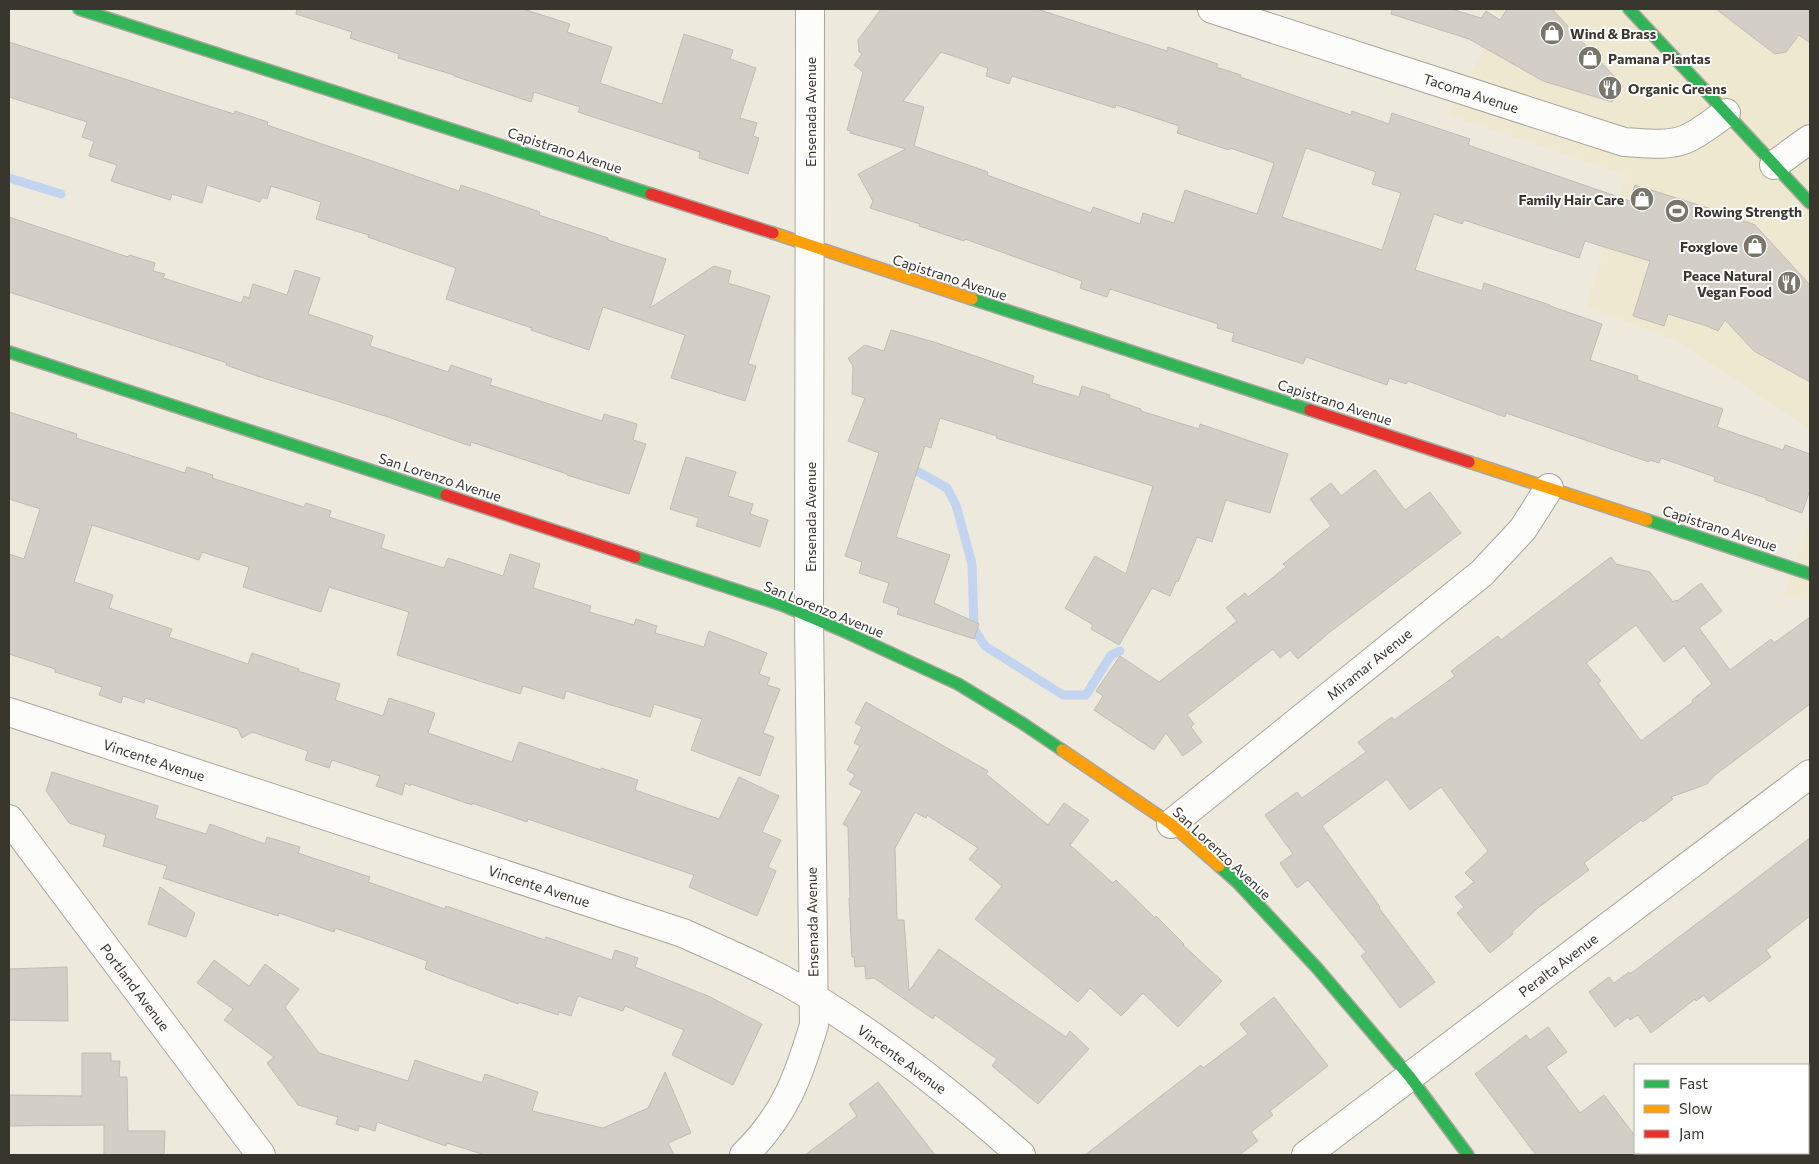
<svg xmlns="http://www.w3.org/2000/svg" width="1819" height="1164" font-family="Commissioner,sans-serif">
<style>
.built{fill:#eee8d1}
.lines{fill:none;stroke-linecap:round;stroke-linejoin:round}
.stream{stroke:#c2d4ef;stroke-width:9}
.building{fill:#d4cfc6;stroke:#c2bcb4;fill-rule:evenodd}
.street-casing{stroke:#a9a79d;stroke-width:30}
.fast-casing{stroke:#a9a79d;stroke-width:14}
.slow-casing{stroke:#a9a79d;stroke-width:14}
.jam-casing{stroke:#a9a79d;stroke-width:14}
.street{stroke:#fcfcfa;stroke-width:28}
.fast{stroke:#30b455;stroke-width:11}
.slow{stroke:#ff9f0a;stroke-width:11}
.jam{stroke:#e5322d;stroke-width:11}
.labels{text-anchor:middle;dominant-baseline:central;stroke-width:4;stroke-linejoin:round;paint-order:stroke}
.poi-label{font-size:14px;font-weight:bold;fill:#39362d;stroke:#fff;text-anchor:start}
.street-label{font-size:14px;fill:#39362d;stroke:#fff}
</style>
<rect width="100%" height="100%" fill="#edeadd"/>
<g class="built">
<path d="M1491,9h319v420l-133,-88 -91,-35 40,-131 -178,-60 54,-99z"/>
<path d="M1810,523v79l-26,-8z"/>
</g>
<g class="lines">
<g class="stream">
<path d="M9,178l52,16"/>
<path d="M907,467l8,3 32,18 9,17 16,59 2,65 11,17 78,49h23l25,-40 9,-4"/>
</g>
</g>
<g class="building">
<path d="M297,9h226l47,15 -3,8 45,15 -12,36 62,21 22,-70 49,16 -3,9 26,9 -16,50 17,5 -4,13 6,2 -11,36 -49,-16 1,-6 -122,-40 2,-5 -46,-15 -3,10 -77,-26v-1l-56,-17 1,-4 -49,-16 2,-6 -56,-18z"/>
<path d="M881,9h156l130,42 1,-4 50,17 -2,3 25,8 -1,2 111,38 1,-4 37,13 3,-11 78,26 -2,6 162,56 5,-16 89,28 31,12 55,60v97l-56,-31 -29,-31 -7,11 -11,-5 -39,-12 -4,12 -31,-10 17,-55 -65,-20 -6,17 -115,-38 -2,4 -28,-10 -19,56 67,21 2,-8 66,22v1l52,18 -12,36 48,16 -1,4 86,29 -6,18 66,23 2,-5 25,9v36l-8,23 -36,-13v-2l-52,-17 1,-4 -54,-19 -2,5 -9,-3 -1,2 -143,-49 -1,4 -97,-36 -2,3 -17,-6 -2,7 -81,-28 -3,7 -71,-23 2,-8 -17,-5 1,-4 -108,-35 -3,8 -27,-9 2,-7 -117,-42 -1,2 -45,-15 1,-2 -50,-16 3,-7 -15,-27 48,-25 -56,-16 1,-2 -4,-1 16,-58 -9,-7 8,-11 -3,-2 -1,-12zM941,52l47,16 -2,8 23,8 3,-8 103,32 1,-3 63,21 -2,7 52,17 1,-2 44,15 -17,51 -72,-24 -11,33 -31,-10 -3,11 -47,-17 -2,6 -104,-38 1,-3 -74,-26 10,-39 -21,-6zM1306,148l70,24 -4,12 29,9 -19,57 -100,-33z"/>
<path d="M1392,9h59l30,9 5,-7 14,9 7,-11h45l71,77 -11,16 -69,-21 -74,-42 -78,-25z"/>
<path d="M1716,9h94v34l-11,-8 -13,17 -11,2z"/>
<path d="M9,42l225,72 1,-3 33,11 -1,3 192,66 2,-6 79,27 -1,3 69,23v2l58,19 -16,49 64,-42 17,5 -3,12 42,13 -22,68 8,2 -11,35 -74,-23 14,-43 -82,-28 -14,43 -58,-20 1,-2 -86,-29 10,-31 -88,-31 1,-2 -53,-16 5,-17 -50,-16 -4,13 -5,-2 -2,5 -53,-17 -5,18 -30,-9 -2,6 -59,-19 6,-16 -28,-9 5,-15 -12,-4 5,-15 -78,-25z"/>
<path d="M9,217l119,40 1,-2 26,8 -2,8 12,3 -2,4 78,25 3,-7 5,2 4,-14 34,11 8,-25 25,8 -12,36 65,22 -3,10 78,26 3,-7 41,14 -2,6 112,36 2,-7 33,10 -4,16 13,4 -17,50 -62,-19v-1l-96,-32 -1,4 -82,-29 -131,-41 -31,-11 1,-2 -218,-71z"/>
<path d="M891,330l43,12 100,34 -2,7 47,14 3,-11 28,9 -1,3 32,11v2l58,18 1,-5 88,30 -18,59 -44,-13 -14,42 -15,-5 -19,45 -2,-1 -6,15 -18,-8 -33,57 -28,-16 2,-4 -28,-17 30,-52 31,18 27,-88 -157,-48 1,-2 -57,-18 -9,30 -6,-2 -29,91 54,18 -16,48 45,21 -5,15 -77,-25 2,-6 -16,-6 6,-19 -30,-10 3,-11 -17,-6 34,-103 -31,-12 17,-43 -13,-4 1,-28 -5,-8 17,-13 19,6z"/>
<path d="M9,412l68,22 -1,4 109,35 2,-6 26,8 -1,3 92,29 2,-4 25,8 -2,6 56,18 -4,13 63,20 4,-10 55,18 7,-22 30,10 -7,24 58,18 -2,6 45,13 2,-6 21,7 -2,7 49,14 5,-16 58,22 -8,21 11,4 -3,7 13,4 -17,44 11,4 -14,39 -69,-26 11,-31 -48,-15 -4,13 -84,-26 -2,8 -41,-13 -3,8 -123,-39 12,-43 -80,-25 -8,25 -78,-25 6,-20 -47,-15 -3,8 -107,-35 -18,57 39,13 -4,13 63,21 -3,8 79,27 4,-11 47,16 -1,2 42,13 -5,16 48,16 6,-18 46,15 -7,20 84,29 7,-20 82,28v-2l37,12 -3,10 84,29 20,-42 40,19 -17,36 19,8 -13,27 8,4 -19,45 -68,-29 5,-12 -166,-56 -1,3 -55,-19v2l-61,-21 -1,2 -5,-3 -3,12 -26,-9 4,-10 -48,-16 -3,8 -24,-8 3,-9 -56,-19 -10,6 -4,-9 -93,-31 -1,5 -21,-7 -2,7 -22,-8 3,-8 -47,-15v-3l-46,-15v-100l15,5 16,-50 -31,-10z"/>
<path d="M686,457l50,15 -8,24 25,8 -3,10 18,6 -8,27 -64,-21 3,-8 -29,-9z"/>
<path d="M1375,470l30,40 25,-18 31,41 -131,99 -32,27 -8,-9 -10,8 -7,-9 -86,66 7,9 -3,3 11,15 -19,14 -17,-23 -12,17 -60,-40 9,-14 -7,-5 24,-35 39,26 78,-61 -11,-13 19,-15 3,4 38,-30 -3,-3 48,-38 -21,-27 21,-16 10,13z"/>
<path d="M1611,557l5,7 34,8 23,30 3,-2 1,1 24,-18 21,28 -23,17 31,42 41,-31 3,4 36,-26v87l-95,71 -8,9 -36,13 2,2 -30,23 -2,-2 -57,43 5,7 -50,37 -27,25 1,2 -23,19 -33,-40 7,-6 -9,-10 19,-15 -9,-9 23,-22 -47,-64 -31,23 -23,-31 -65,47 58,81 -1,1 56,74 -35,26 -39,-52 5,-4 -58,-72 -11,8 -17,-25 13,-9 -28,-39 32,-23 5,6 64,-46 -8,-10 34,-25 2,3 61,-44 -4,-5 47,-35 3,4zM1636,625l28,37 20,-16 28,38 -20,16 1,2 -52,39 -43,-58 3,-2 -15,-18z"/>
<path d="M866,702l122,69 -2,3 62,51 16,-22 25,17 -19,25 43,38 3,-3 39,38 1,-2 28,28 -1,1 39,36 -44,46 -35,-34 -22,23 -31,-28 -12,14 -103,-83 27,-33 -33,-27 9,-11 -51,-33 -1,3 -11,-6 -20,36 2,72h7l5,71 30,-42 127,88 4,-6 19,18 -51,55 -46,-38 5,-7 -62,-44 -2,4 -59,-41 -8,1 -1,-13 -10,1 -1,-10h-2l-3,-59h1l-2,-71 -5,-3 19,-33 -13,-7 6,-9 -8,-5 13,-24 -6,-3 8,-16 -7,-4z"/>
<path d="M52,772l106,34 -3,12 51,16 4,-10 55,20 2,-7 33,10 -2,6 72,24 -2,5 77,27 1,-3 99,34 1,-3 66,23 3,-10 23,8 -3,9 73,29 54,28 -29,61 -61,-30 12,-25 -59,-24 -2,5 -45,-15 -7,20 -12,-4 -1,3 -39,-13 -1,2 -93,-35 2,-8 -32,-12 -60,-21 -1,4 -55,-19 -1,3 -115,-38 4,-12 -64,-20 3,-11 -37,-12 -23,-32z"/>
<path d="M1810,838v78l-44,34 5,7 -62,45 -5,-7 -8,6 -1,-2 -44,34 -13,-18 -8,5 -2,-3 -13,10 -26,-35 20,-15 5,6 15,-11 1,2z"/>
<path d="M160,887l35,26 -9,24 -38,-13z"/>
<path d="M214,960l35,26 16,-22 34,25 -14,18 34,46 89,28 7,-21 67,23 3,-9 53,18 -6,19 71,17 45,-20 17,-36 26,61 -23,10 6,12h-189l-38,-12 -1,3 -69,-24 -2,9 -16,-5 -1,5 -22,-7 2,-7 -40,-12 -31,-42 7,-6 -50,-37 9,-11 -36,-26z"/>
<path d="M67,967l1,54 -59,-1v-51z"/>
<path d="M1274,997l54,69 -58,45 3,4 -22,17 7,9 -19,14h-154l116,-90 2,3 45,-34 -8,-10z"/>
<path d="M1548,1027l19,25 -21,15 34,46 24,-18 31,41v19h-99l-61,-81 51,-39 4,5z"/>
<path d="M82,1053h29v8h9l-1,16h8l1,54h37l-1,24h-60v-30l-95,1v-31l73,1z"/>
<path d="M878,1082l57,73h-130l52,-39 -8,-12z"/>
</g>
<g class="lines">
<g class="street-casing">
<g id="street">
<path d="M1212,9l412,133c20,1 43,5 62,-3 14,-6 27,-17 40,-26"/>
<path d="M1774,165l36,-26"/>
<path d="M9,712l674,221c35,16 72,31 106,50 84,48 160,108 232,172"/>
<path d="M9,819l252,336"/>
<path d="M1171,824l311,-251 41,-44 26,-41"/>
<path d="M744,1155c41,-40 54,-77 70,-130l-5,-408 1,-608"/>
<path d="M1306,1155l504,-381"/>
</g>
</g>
<g class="fast-casing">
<g id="fast">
<path d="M79,9l572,185"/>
<path d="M1629,9l181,194"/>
<path d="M972,299l338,111"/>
<path d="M9,352l437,143"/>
<path d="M1647,520l163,54"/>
<path d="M635,557l147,48 59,25 117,54 64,39 40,27"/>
<path d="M1219,866l19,17 79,85 93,109 58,78"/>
</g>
</g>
<g class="slow-casing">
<g id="slow">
<path d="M773,233l199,66"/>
<path d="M1469,462l178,58"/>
<path d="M1062,750l109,74 48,42"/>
</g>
</g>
<g class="jam-casing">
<g id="jam">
<path d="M651,194l122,39"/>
<path d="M1310,410l159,52"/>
<path d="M446,495l189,62"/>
</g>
</g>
<use href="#street" class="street"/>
<use href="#fast" class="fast"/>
<use href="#slow" class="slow"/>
<use href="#jam" class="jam"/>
</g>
<defs>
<g id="shop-disc" transform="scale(1.25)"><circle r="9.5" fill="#78756b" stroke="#fff"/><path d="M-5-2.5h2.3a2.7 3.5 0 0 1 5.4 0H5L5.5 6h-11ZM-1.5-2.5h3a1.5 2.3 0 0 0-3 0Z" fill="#fff"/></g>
<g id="restaurant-disc" transform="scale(1.25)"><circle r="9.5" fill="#78756b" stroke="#fff"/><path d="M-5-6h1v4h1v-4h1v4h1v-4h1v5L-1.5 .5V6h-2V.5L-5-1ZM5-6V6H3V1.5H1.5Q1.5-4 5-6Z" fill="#fff"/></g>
<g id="stadium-disc" transform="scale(1.25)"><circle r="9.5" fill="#78756b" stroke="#fff"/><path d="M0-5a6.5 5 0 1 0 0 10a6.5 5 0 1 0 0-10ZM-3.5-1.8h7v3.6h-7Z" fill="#fff"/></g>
</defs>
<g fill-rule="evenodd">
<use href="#shop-disc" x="1552" y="33"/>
<use href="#shop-disc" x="1590" y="58"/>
<use href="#restaurant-disc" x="1610" y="88"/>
<use href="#shop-disc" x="1642" y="199"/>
<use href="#stadium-disc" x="1677" y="211"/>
<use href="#shop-disc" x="1755" y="246"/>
<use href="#restaurant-disc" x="1789" y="283"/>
</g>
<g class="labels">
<g class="poi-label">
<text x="1570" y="33">Wind &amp; Brass</text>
<text x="1608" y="58">Pamana Plantas</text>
<text x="1628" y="88">Organic Greens</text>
<text x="1624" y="199" text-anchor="end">Family Hair Care</text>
<text x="1694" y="211">Rowing Strength</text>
<text x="1738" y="246" text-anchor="end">Foxglove</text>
<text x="1772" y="275" text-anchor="end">Peace Natural<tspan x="1772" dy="16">Vegan Food</tspan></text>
</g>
<g class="street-label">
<text transform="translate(1471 93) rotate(18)">Tacoma Avenue</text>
<text transform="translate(810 112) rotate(-90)">Ensenada Avenue</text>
<text transform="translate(565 150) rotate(18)">Capistrano Avenue</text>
<text transform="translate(950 277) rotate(18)">Capistrano Avenue</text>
<text transform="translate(1335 402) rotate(18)">Capistrano Avenue</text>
<text transform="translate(440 477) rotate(18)">San Lorenzo Avenue</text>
<text transform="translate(810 517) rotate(-90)">Ensenada Avenue</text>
<text transform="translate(1720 528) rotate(18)">Capistrano Avenue</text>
<text transform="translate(824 609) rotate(22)">San Lorenzo Avenue</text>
<text transform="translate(1369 664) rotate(-39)">Miramar Avenue</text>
<text transform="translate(154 760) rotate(18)">Vincente Avenue</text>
<text transform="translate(1222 853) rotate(43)">San Lorenzo Avenue</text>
<text transform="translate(539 886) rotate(18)">Vincente Avenue</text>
<text transform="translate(812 922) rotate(-91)">Ensenada Avenue</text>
<text transform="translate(1558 965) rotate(-37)">Peralta Avenue</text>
<text transform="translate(135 987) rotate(53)">Portland Avenue</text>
<text transform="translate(902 1059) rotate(36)">Vincente Avenue</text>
</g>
</g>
<rect width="1819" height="1164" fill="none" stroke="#39362d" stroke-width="20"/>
<rect x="1634" y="1064" width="175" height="90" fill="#ffffff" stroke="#b0afab"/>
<rect x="1644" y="1080" width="25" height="8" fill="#30b455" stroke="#b0afab"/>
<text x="1679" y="1089" font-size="15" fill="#39362d">Fast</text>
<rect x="1644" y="1105" width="25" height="8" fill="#ff9f0a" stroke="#b0afab"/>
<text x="1679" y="1114" font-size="15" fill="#39362d">Slow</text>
<rect x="1644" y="1130" width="25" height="8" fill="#e5322d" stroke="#b0afab"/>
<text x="1679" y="1139" font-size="15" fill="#39362d">Jam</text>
</svg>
